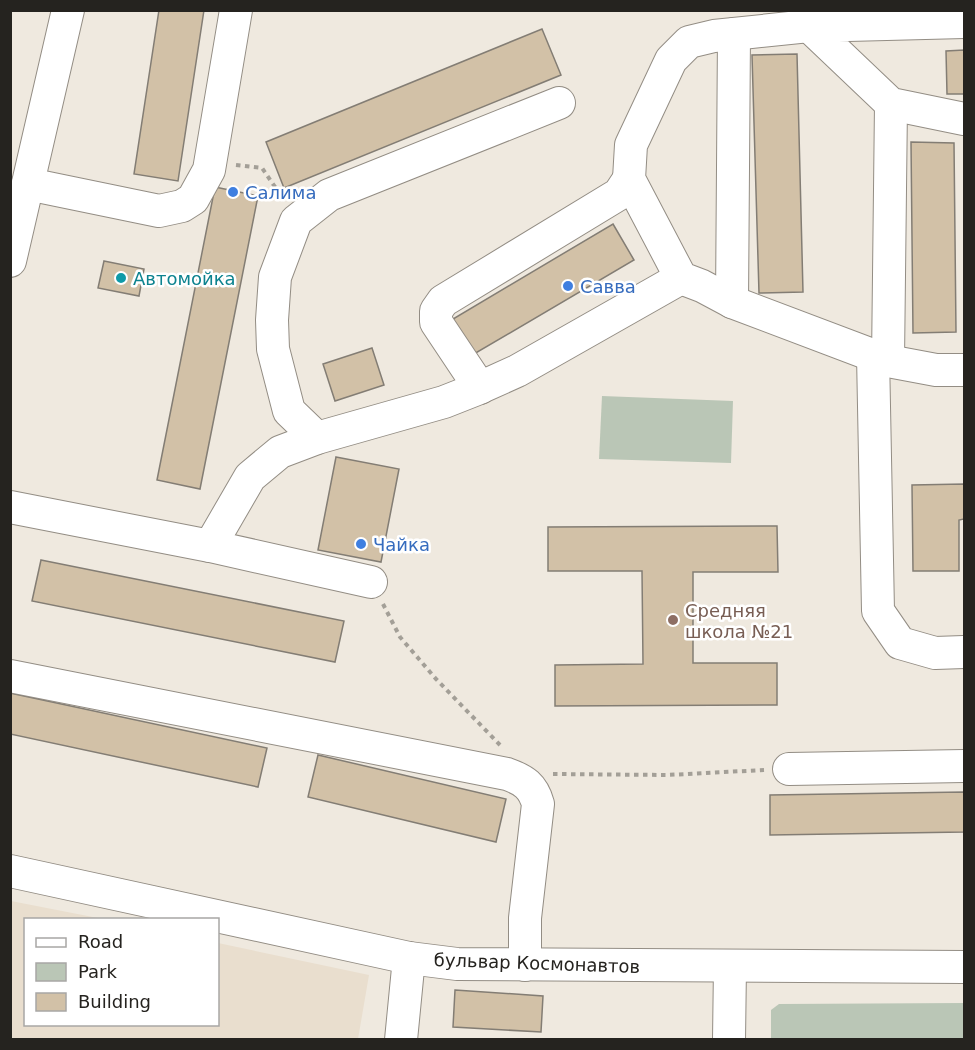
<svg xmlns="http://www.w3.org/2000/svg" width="975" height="1050" font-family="'DejaVu Sans',sans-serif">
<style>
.built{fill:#e9dece}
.green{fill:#bac6b6}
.building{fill:#d2c1a7;stroke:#837d74;stroke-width:1.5}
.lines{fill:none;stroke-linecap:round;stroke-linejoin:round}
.minor-casing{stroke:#938d84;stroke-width:34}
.path{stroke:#a39f97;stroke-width:4;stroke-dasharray:4.5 4.5;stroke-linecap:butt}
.minor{stroke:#fff;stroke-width:32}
.shop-dot{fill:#3f7fe0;stroke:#fff;stroke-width:2}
.culture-dot{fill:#0f9aa8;stroke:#fff;stroke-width:2}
.education-dot{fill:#8d6e63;stroke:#fff;stroke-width:2}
.labels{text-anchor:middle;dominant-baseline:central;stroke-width:5;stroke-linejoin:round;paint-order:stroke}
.shop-label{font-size:18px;fill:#366cbe;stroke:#fff;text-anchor:start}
.culture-label{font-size:18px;fill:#0d838f;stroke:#fff;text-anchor:start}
.education-label{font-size:18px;fill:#785e54;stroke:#fff;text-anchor:start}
.street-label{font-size:18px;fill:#25231f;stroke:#fff}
</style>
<rect width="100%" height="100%" fill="#efe9df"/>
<path class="built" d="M11,901l92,18 -77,1v104h192v-81l151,32 -11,64h-347z"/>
<g class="green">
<path d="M602,396l131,5 -2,62 -132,-4z"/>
<path d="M964,1003v36h-193v-29l8,-6z"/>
</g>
<g class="building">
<path d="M159,10h45l-26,171 -44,-7z"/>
<path d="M542,29l19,46 -277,113 -18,-46z"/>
<path d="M964,50v44h-17l-1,-43z"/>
<path d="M797,54l6,238 -44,1 -7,-238z"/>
<path d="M911,142l43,1 2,189 -43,1z"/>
<path d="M215,187l43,9 -58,293 -43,-9z"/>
<path d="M613,224l21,36 -160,94 -21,-35z"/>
<path d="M104,261l40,8 -5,27 -41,-8z"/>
<path d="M372,348l12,37 -49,16 -12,-37z"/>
<path d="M336,457l63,12 -18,93 -63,-12z"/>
<path d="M964,484v35l-5,1v51h-46l-1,-86z"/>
<path d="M777,526l1,46h-85v91h84v42l-222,1v-41l88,-1 -1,-93h-94v-44z"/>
<path d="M41,560l303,61 -9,41 -303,-61z"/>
<path d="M10,693l257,55 -9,39 -248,-53z"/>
<path d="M318,755l188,44 -10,43 -188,-45z"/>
<path d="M964,792v40l-194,3v-40z"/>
<path d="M455,990l88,6 -2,36 -88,-5z"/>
</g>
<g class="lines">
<g class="minor-casing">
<g id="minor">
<path d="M806,10l3,16 -95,10 -25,6 -18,18 -40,85 -2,34 52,99 21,8 30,16 156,59 48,9h28"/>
<path d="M964,22l-155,4 82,78 73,15"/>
<path d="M28,184l131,27 23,-5 11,-7 16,-29 27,-160"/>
<path d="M10,261l58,-251"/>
<path d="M732,302l2,-268"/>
<path d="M873,355l5,256 22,32 35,10 29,-1"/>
<path d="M888,361l3,-257"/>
<path d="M480,388l-44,-66v-11l7,-10 176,-107 10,-15"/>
<path d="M317,438l-28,-27 -16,-62 -1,-29 3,-43 21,-56 33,-26 230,-92"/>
<path d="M10,507l200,39 40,-69 30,-25 37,-14 127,-36 33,-13 40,-18 164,-93"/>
<path d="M210,546l161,36"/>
<path d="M10,676l497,98c17,6 26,12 31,30l-13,114v47"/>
<path d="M789,769l175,-3"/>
<path d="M10,871l399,87 48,6 507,3"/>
<path d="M401,1040l8,-82"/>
<path d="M729,1040l1,-74"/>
</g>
</g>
<g class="path">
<path d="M236,165l26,3 22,32"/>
<path d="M383,604l17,33 36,42 64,66"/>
<path d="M553,774l114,1 97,-5"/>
</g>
<use href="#minor" class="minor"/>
</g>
<g class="shop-dot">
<circle cx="233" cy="192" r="6"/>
<circle cx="568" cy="286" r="6"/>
<circle cx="361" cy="544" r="6"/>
</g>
<circle class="culture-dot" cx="121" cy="278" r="6"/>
<circle class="education-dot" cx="673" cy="620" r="6"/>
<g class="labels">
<g class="shop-label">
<text x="245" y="192">Салима</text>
<text x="580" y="286">Савва</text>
<text x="373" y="544">Чайка</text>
</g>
<g class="culture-label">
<text x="133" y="278">Автомойка</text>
</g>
<g class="education-label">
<text x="685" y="610">Средняя<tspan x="685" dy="21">школа №21</tspan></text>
</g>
<g class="street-label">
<text transform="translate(537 963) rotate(2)">бульвар Космонавтов</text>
</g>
</g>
<rect width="975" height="1050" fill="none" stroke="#25231f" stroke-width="24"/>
<rect x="24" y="918" width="195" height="108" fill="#ffffff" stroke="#a8a7a5" stroke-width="1.5"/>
<rect x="36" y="938" width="30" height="9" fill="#ffffff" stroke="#a8a7a5" stroke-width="1.5"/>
<text x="78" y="948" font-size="18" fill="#25231f">Road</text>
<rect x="36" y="963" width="30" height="18" fill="#bac6b6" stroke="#a8a7a5" stroke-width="1.5"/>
<text x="78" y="978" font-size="18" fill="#25231f">Park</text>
<rect x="36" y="993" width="30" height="18" fill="#d2c1a7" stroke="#a8a7a5" stroke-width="1.5"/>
<text x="78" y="1008" font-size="18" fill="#25231f">Building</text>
</svg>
